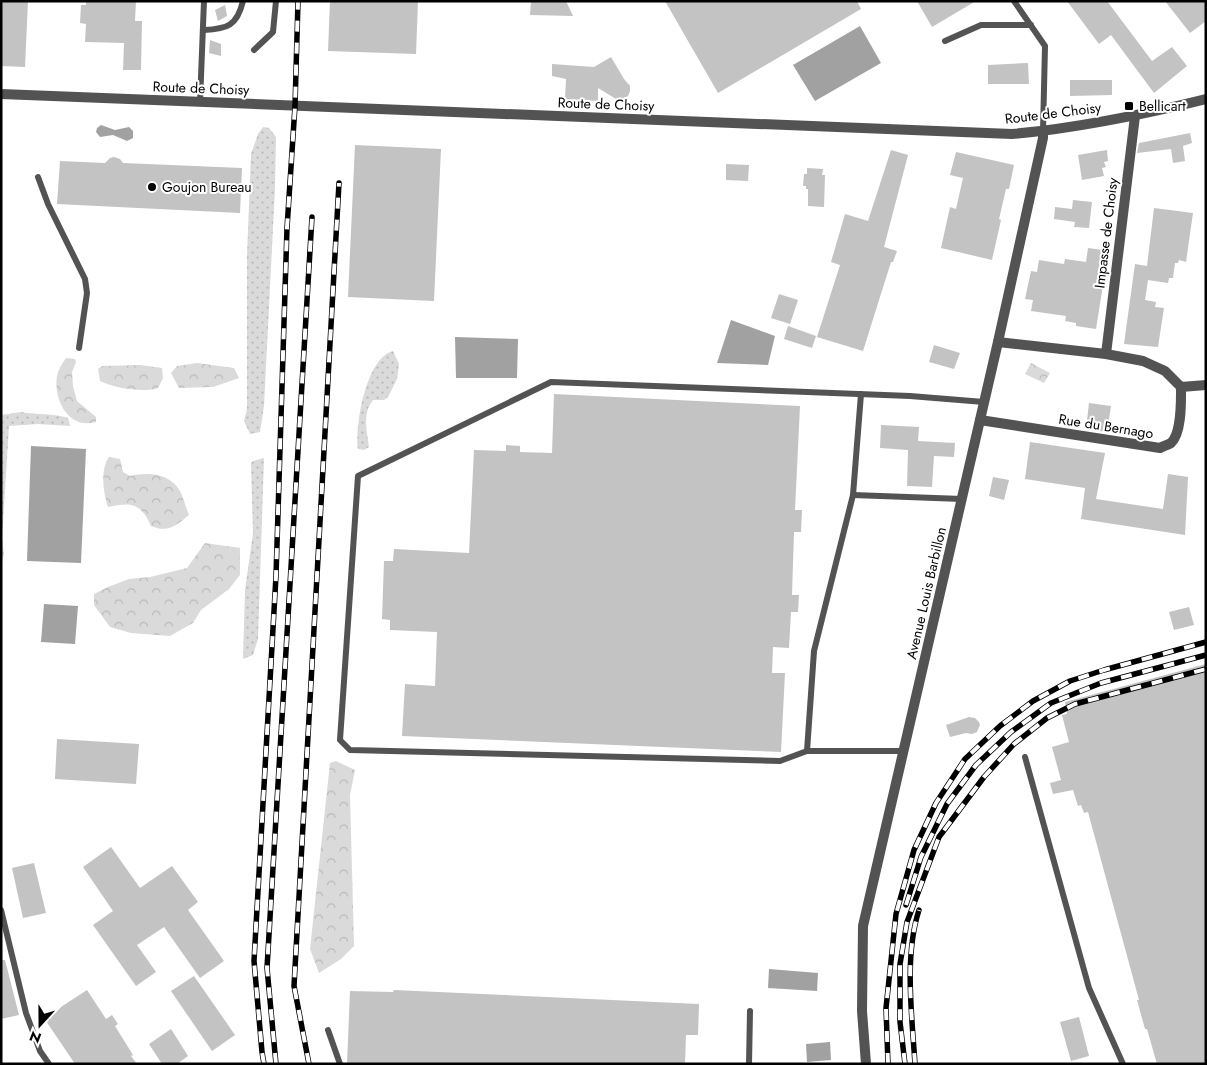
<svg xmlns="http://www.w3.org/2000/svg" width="1207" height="1065" font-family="Jost,sans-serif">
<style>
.grass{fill:url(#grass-dots)}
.forest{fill:url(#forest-crowns)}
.water{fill:#a1a1a1}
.building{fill:#c3c3c3}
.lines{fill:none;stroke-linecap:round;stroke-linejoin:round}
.service{stroke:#535353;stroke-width:6}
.minor{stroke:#535353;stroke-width:10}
.tertiary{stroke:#535353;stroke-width:10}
.rail-casing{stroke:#000;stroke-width:5.5}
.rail{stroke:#fff;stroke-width:4;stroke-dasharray:11;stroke-linecap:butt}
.poi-dot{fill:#000;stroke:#fff;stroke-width:2}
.labels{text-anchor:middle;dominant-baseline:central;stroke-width:4;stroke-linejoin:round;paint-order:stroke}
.street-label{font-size:14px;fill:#000;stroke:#fff}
.poi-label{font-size:14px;fill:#000;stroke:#fff;text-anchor:start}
</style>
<defs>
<pattern id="grass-dots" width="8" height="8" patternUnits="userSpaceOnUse" patternTransform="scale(1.25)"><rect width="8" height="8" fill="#dadada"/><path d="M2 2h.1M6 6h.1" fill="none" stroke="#b9b9b9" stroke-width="1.8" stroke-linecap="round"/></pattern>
<pattern id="forest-crowns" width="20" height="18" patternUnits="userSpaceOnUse" patternTransform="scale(1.25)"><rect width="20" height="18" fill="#dadada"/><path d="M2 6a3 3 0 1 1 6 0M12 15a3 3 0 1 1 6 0" fill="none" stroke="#b9b9b9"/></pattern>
</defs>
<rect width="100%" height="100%" fill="#fff"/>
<g class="grass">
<path d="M263,127l6,1 7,9 -1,51 -11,218 -4,26 -10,2 -6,-13 3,-12v-153l4,-102 7,-20z"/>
<path d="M393,351l6,13 -2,15 -9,18 -4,3h-11c-11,14 -6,30 -4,47l-5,3 -6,-1c-3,-24 8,-91 35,-98z"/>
<path d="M21,412c15,3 34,1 47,6l2,8 -32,-2 -29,2 -7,113 2,15 -3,13v-152z"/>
<path d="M264,458l-6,181 -5,16 -10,4 2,-69 8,-57 -2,-70 2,-2z"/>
</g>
<g class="forest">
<path d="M66,358l9,1 1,3 -4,10 1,14 4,15 19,16v5c-27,8 -43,-22 -39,-46 1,-6 5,-12 9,-18z"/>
<path d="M197,363l37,5 5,10 -26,9 -34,1 -8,-15 6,-7z"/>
<path d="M1031,363l19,10 -6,10 -19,-9z"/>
<path d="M140,365l22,3 1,10 -5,10c-15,5 -44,0 -58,-7l-2,-12 4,-3z"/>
<path d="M109,457l11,2 3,13 7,4c18,-4 41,-3 51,17 3,7 5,15 8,22 -13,11 -21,18 -38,11 -10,-23 -20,-24 -43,-19 -5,-15 -8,-37 1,-50z"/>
<path d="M205,543l35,5v27l-11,14 -28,21 -8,13 -23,13 -39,-3 -21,-6 -16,-22v-11l14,-7 21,-8 21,-2 37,-9z"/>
<path d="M336,761l19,9 -5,25 4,151 -13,13 -22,14 -9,-24 20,-186z"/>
</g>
<g class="water">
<path d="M860,26l21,37 -66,38 -22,-36z"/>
<path d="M101,125l14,5 14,-3 4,4v7l-6,3 -14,-6 -13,2 -4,-5 1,-4z"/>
<path d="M731,320l44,16 -7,29 -51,-2z"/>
<path d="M455,337l63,2 -1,39h-61z"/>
<path d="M31,446l55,3 -5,114 -54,-2z"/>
<path d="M44,604l34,2 -3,38 -34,-2z"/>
<path d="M769,969l49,4 -1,18 -49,-3z"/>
<path d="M830,1042l1,18 -24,2 -1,-18z"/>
</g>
<g class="building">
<path d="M1,1h27l-3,66 -24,-1z"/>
<path d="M86,1h50l-1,20h7l-1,49h-18l1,-27 -39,-1 1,-18 -6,-1 1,-18h5z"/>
<path d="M330,1h88l-2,53 -88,-3z"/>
<path d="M531,1h35l7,15 -43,-1z"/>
<path d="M665,1h192l4,8 -143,84z"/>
<path d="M917,1h59l-44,26z"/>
<path d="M1067,1h40l45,60 20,-14 15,19 -33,27 -43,-58 -12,9z"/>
<path d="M1165,1h41v20l-16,12z"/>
<path d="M225,5l2,11 -9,5 -3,-11z"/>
<path d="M210,40l11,4v12l-12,-3z"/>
<path d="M611,57l13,22 6,7v5l-2,5 -6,3h-6l-18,-11v13l-33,-2 1,-20 -14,-3v-12l42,3z"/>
<path d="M1028,63l1,21h-41v-19z"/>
<path d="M1070,80h42v15l-42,1z"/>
<path d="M1190,133l2,10 -9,3 2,15 -12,2 -2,-14 -34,4 2,-10z"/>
<path d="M355,145l86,4 -7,152 -86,-4z"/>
<path d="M891,150l17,5 -24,92 13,4 -4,11h-2l-28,89 -46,-14 23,-72 -9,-3 14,-48 23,7z"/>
<path d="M1107,150l1,11 -4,1 2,5 -4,1 2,8 -22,4 -4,-25z"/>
<path d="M956,152l58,13 -5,24h-3l-7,30 2,1 -9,40 -51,-12 9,-41 6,2 7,-31 -13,-3z"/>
<path d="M114,157l6,2 3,4 119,5 -2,45 -183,-9 3,-43 45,2 5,-5z"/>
<path d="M726,164l23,1 -1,16 -22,-1z"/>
<path d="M807,168l16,1 -1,6h3l-1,32 -16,-1v-17h-2v-3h-3l1,-12h3z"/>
<path d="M1073,200l19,2 -3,26 -15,-1 1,-5 -21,-3 1,-12 17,2z"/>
<path d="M1154,208l39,5 -7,49 -7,-2 -1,3h-3l-2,15h-4l-1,5 -20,-3 -3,20 11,2 -1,5 9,1 -6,39 -34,-3 11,-80 12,2z"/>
<path d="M1088,248l15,2 -1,9 5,1 -11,69 -20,-3v-3l-11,-2 1,-5 -35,-5 2,-11 -8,-1 6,-28 6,1 2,-12 25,4 1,-5 21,3z"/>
<path d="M779,294l19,6 -8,24 -19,-6z"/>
<path d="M788,326l28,10 -4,12 -28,-9z"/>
<path d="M934,345l26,8 -6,16 -25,-7z"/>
<path d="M554,394l246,12 -5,104h7l-1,22h-7l-2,63h7l-1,17h-7l-2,36 -16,-1 -1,26h13l-4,79 -379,-16 3,-52 30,2 2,-54 -47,-2v-10l-8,-1 2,-58h9l1,-12 75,4 5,-103 32,1v-6l14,1v6l32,1z"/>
<path d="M1089,403l22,3 -4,26 -21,-3z"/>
<path d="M881,425l38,2 -1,14 37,2 -1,14 -20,-1 -2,31 -25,-1 1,-36 -28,-2z"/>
<path d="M1030,442l75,11 -9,46 67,10 5,-35 20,3 -3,58 -104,-16 4,-31 -60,-9z"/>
<path d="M993,477l16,3 -5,20 -15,-4z"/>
<path d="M1189,607l5,18 -20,5 -5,-18z"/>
<path d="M1206,664v400h-49l-10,-35h-2l-8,-29h2l-51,-188 -4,1 -3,-8 -3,1 -5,-16 -20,4 -3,-11 11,-3 -9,-33 17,-5 -7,-27 5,-1 -2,-12z"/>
<path d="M969,717l6,1 4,4 1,3 -3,7 -5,2 -6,-1 -16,4 -4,-12z"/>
<path d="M57,739l82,5 -3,40 -81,-5z"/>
<path d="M111,847l29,41 32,-22 26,36 -10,8 36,51 -24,17 -36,-51 -27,18 19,27 -20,14 -43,-61 20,-14 -30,-44z"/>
<path d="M34,863l12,50 -23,5 -11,-50z"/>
<path d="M1,960h4l14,55 -18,4z"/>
<path d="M194,976l41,59 -23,16 -41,-60z"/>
<path d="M87,990l19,29 6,-4 6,9 -3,2 18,29 -2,1 6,8h-62l-31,-46z"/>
<path d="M394,990l305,14 -1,31h-12l-1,29h-338l3,-73 43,1z"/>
<path d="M1079,1017l10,39 -18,5 -11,-39z"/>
<path d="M171,1029l17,27 -11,8h-15l-13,-20z"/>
</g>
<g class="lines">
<g class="service">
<path d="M1014,1l31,45 -2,85"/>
<path d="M204,30c23,-1 33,-4 39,-29"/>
<path d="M945,41l36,-16h50"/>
<path d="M254,50l19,-18 3,-31"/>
<path d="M200,102l4,-101"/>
<path d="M38,177l10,27 37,75 2,14 -8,55"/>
<path d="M861,394l-8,101 -39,156 -7,100 -27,10 -430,-11 -10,-10 18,-264 193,-94 359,14 74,6"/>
<path d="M853,495l109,4"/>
<path d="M807,751h97"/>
<path d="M1025,757l64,231 34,76"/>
<path d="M1,910l25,103 14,38 9,13"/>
<path d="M328,1030l12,34"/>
<path d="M749,1064l1,-53"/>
</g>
<g class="minor">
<path d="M998,342l108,12 37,7 22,10 16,16 25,-2"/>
<path d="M1106,354l29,-238"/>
<path d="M980,420l180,28c3,-2 8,-3 11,-5 11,-10 10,-42 10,-56"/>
<path d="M866,1064l-4,-53 1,-85 135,-584 45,-204v-7"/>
</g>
<path class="tertiary" d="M1,94l1011,40c66,-6 129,-19 194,-35"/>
<g class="rail-casing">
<g id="rail">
<path d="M906,905l15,-48 26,-53 29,-39 35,-33 40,-29 50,-20 105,-28"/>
<path d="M264,1064l-2,-12 -8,-91 22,-385 11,-348 8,-122 3,-105"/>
<path d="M276,1064l-9,-96 45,-751"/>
<path d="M309,1064l-15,-78 45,-803"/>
<path d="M888,1064l-2,-56 10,-94 18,-64 22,-47 29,-44 35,-33 33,-25 37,-20 34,-11 102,-28"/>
<path d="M905,1064l-5,-42v-58l7,-42 32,-85 45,-60 30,-33 33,-26 28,-14 131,-35"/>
<path d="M915,1064c-3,-48 -11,-108 4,-154"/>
</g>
</g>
<use href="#rail" class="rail"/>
</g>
<g class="poi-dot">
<rect x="1124" y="101" width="10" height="10" rx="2.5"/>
<circle cx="152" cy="187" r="5"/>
</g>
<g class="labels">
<g class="street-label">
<text transform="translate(201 88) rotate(2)">Route de Choisy</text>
<text transform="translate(606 104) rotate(2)">Route de Choisy</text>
<text transform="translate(1053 113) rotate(-7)">Route de Choisy</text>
<text transform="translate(1106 233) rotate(-83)">Impasse de Choisy</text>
<text transform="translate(1106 426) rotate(9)">Rue du Bernago</text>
<text transform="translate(926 593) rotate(-77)">Avenue Louis Barbillon</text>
</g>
<g class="poi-label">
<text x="1139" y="106">Bellicart</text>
<text x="162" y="187">Goujon Bureau</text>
</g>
</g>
<rect width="1207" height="1065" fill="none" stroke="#000000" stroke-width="5"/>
<g transform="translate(40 1025) rotate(201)" stroke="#ffffff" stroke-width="4" paint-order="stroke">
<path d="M0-4L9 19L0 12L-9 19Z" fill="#000000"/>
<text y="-8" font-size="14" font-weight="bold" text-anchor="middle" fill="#000000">N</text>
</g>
</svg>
